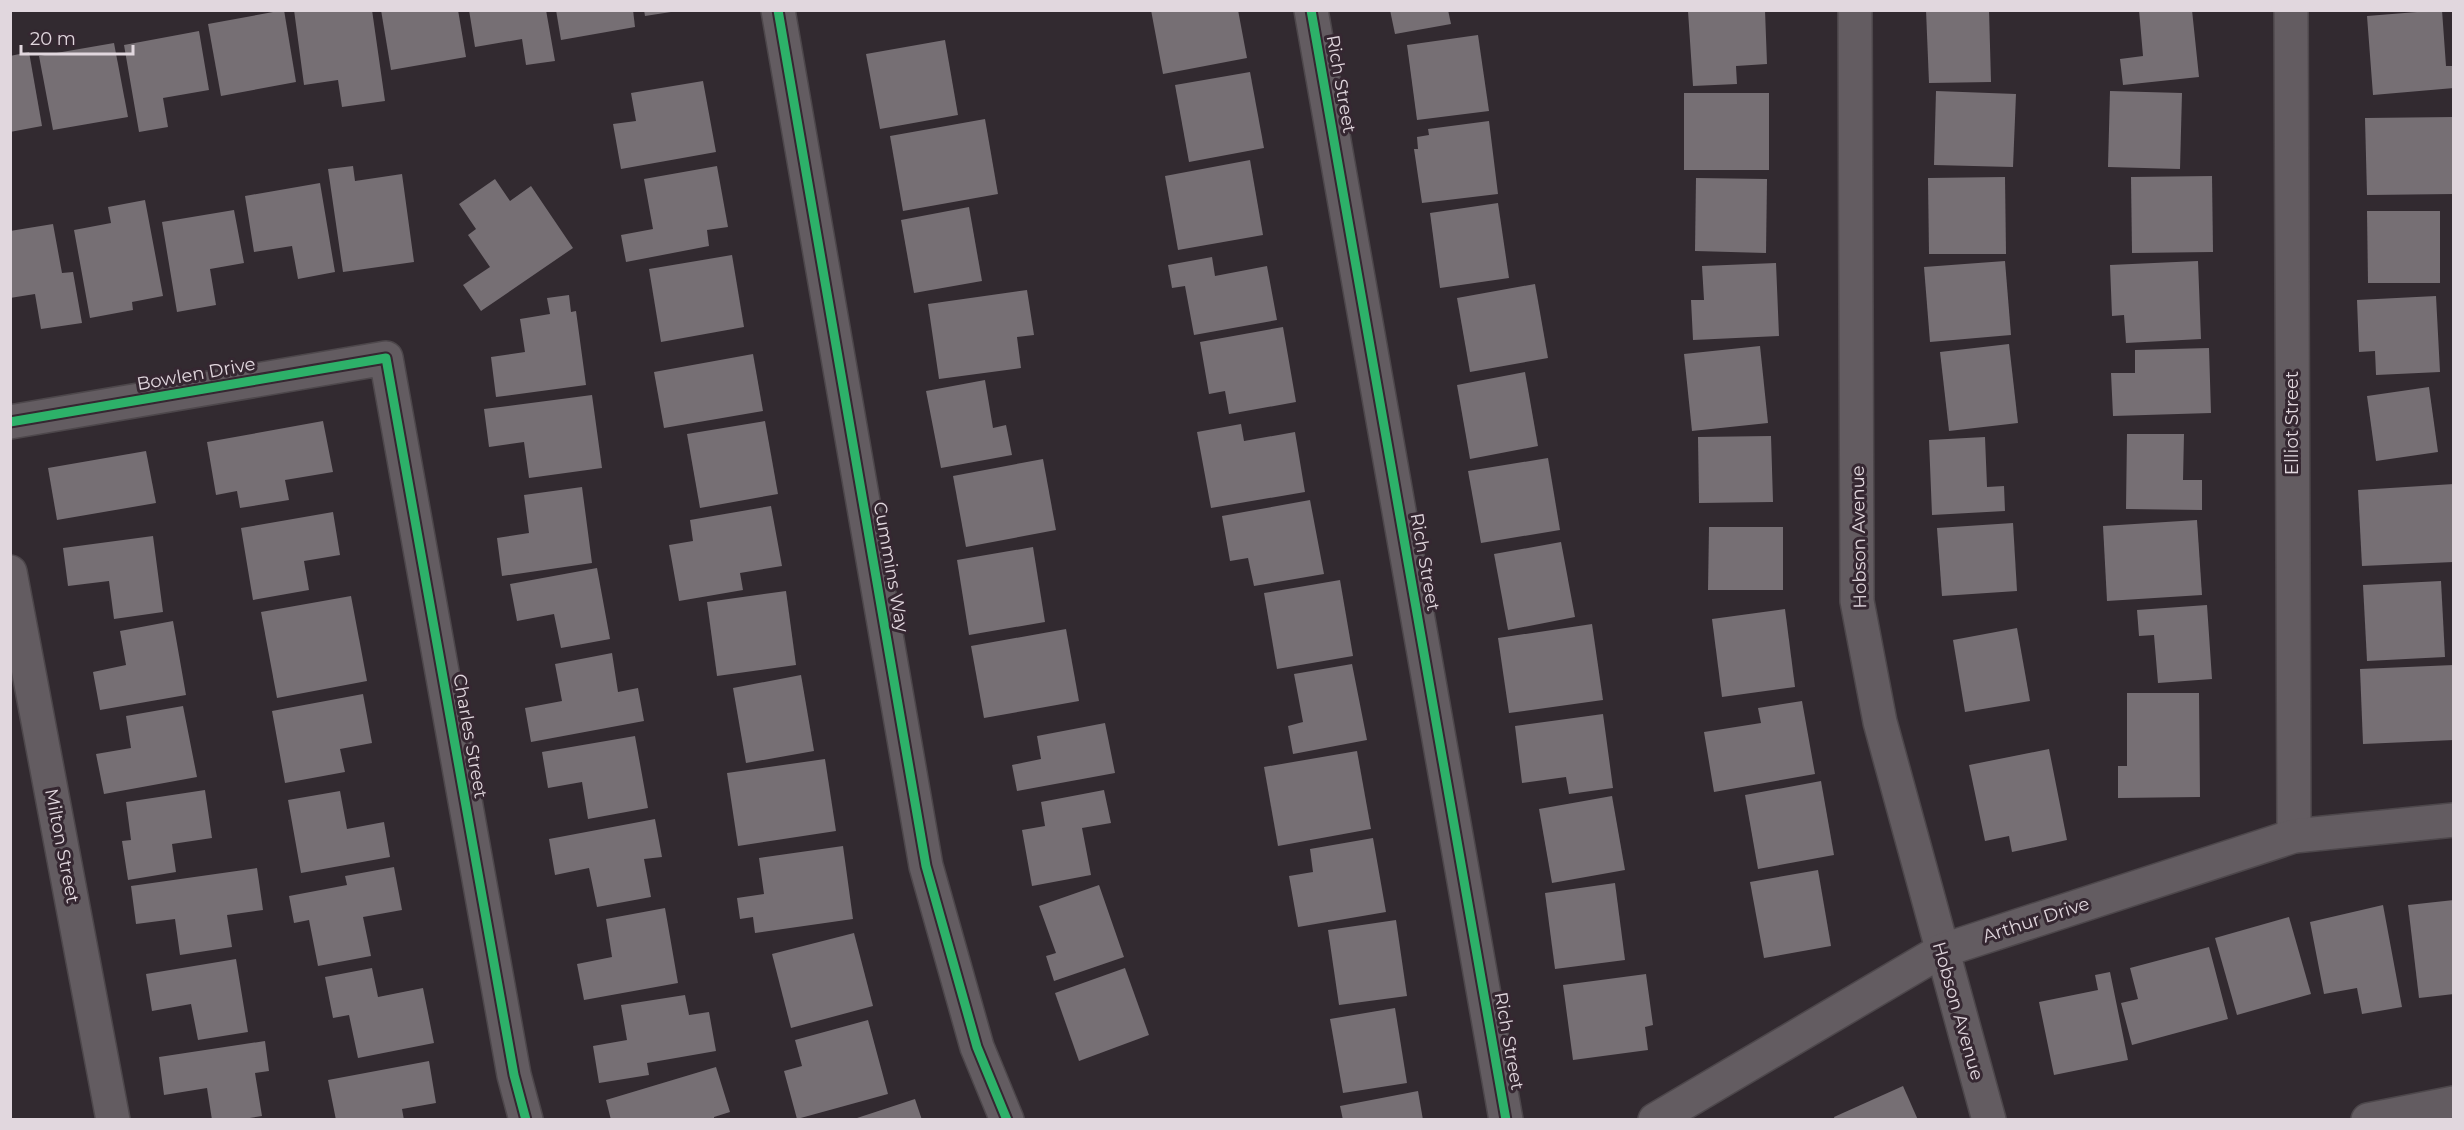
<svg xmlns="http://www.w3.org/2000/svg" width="2464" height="1130" font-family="Montserrat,sans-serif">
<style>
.building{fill:#766f74}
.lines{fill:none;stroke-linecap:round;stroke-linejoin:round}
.minor-casing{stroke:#4d474b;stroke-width:36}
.minor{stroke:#635c61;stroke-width:33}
.cycleway-casing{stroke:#352731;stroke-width:13}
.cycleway{stroke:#2db169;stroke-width:9}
.labels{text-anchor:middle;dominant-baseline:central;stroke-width:6;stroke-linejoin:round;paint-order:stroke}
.street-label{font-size:18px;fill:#e1d7de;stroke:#352731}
</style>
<rect width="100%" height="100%" fill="#322a30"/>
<g class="building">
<path d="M284,10l12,72 -75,14 -13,-72z"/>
<path d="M294,10h78l13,91 -43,6 -4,-27 -34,5z"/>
<path d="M381,10h77l8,47 -75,13z"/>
<path d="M469,10h77l9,51 -29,4 -4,-26 -47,8z"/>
<path d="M556,10h77l2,17 -74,13z"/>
<path d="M644,10h27v2l-26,4z"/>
<path d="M1151,10h87l9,48 -84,16z"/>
<path d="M1390,10h58l3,14 -56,10z"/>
<path d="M1765,10l2,54 -31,2 1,18 -44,2 -5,-75z"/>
<path d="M1926,10h63l2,72 -62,1z"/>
<path d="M2139,10h53l7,67 -76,8 -3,-26 23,-3z"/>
<path d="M2442,10l4,56h8v22l-81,7 -6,-79z"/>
<path d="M199,31l10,59 -46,8 5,29 -29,5 -15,-87z"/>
<path d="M1478,35l11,76 -72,9 -10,-75z"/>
<path d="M945,40l13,75 -78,14 -14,-75z"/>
<path d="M114,43l14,74 -75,13 -14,-74z"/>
<path d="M29,52l13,74 -32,6v-76z"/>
<path d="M1250,72l14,76 -75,14 -14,-77z"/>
<path d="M703,81l13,71 -95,17 -8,-45 23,-3 -5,-28z"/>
<path d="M1936,91l80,3 -3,73 -79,-2z"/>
<path d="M2110,91l72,2 -2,76 -72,-2z"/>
<rect x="1684" y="93" width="85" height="77"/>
<path d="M2454,117v77l-87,1 -2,-77z"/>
<path d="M985,119l13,75 -95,17 -13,-75z"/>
<path d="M1489,121l9,73 -76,9 -8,-54h4l-1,-12 12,-2 -1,-6z"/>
<path d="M1250,160l13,75 -85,15 -13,-74z"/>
<path d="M353,166l2,15 47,-7 12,88 -71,10 -15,-103z"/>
<path d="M717,166l11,61 -21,3 2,16 -83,16 -5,-27 32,-6 -9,-50z"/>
<path d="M2212,176l1,76 -81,1 -1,-76z"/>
<path d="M2005,177l1,77h-77l-1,-76z"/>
<path d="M1696,178l71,1 -1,74 -71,-2z"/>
<path d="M495,179l15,22 21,-15 42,62 -92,63 -18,-26 27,-18 -22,-32 8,-6 -17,-25z"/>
<path d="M320,183l15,89 -37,7 -6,-33 -38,6 -9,-56z"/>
<path d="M145,200l18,96 -31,6 1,8 -43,8 -16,-88 37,-7 -3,-16z"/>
<path d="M1498,203l11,75 -69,10 -10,-75z"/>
<path d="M969,207l13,74 -68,12 -13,-73z"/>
<path d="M234,210l10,53 -34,6 6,36 -39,7 -15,-90z"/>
<path d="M2367,211h73v72h-72z"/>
<path d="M53,224l9,49 11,-1 9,51 -41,6 -6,-35 -25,4v-67z"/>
<path d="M732,255l12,72 -83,15 -12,-73z"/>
<path d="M1212,257l3,19 52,-10 10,54 -83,15 -9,-49 -13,2 -4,-23z"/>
<path d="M2005,261l6,74 -81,7 -6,-75z"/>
<path d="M2198,261l3,78 -75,4 -2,-28 -12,1 -2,-51z"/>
<path d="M1776,263l3,73 -86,4 -2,-40h13l-2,-34z"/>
<path d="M1535,284l13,74 -78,14 -13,-74z"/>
<path d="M1027,290l7,45 -17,2 4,31 -82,11 -11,-75z"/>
<path d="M569,295l2,17 5,-1 10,74 -90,12 -5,-40 34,-5 -5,-33 30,-5 -3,-16z"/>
<path d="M2436,296l4,76 -64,3 -1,-24 -16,1 -2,-52z"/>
<path d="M1283,327l13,75 -67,12 -4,-23 -16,3 -9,-52z"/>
<path d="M2009,344l9,79 -69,8 -9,-79z"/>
<path d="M1760,346l8,77 -76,8 -8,-77z"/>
<path d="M2209,348l2,65 -98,3 -2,-43h24v-23z"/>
<path d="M753,354l10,57 -99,17 -10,-56z"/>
<path d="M1525,372l13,74 -68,13 -13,-74z"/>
<path d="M985,380l8,48 13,-3 6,30 -71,13 -15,-77z"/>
<path d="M2429,387l9,65 -62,9 -9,-65z"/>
<path d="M592,395l10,73 -73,10 -5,-36 -35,5 -5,-38z"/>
<path d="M323,421l10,51 -48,8 4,20 -49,8 -3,-17 -21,4 -9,-53z"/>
<path d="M765,421l13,73 -78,14 -13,-74z"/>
<path d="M1241,424l3,17 51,-9 10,60 -94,16 -14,-76z"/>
<path d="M2127,434h57l-1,46h19v30l-76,-1z"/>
<path d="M1771,436l2,66 -74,1 -1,-66z"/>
<path d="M1985,437l2,50 17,-1 1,25 -73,4 -3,-75z"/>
<path d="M146,451l10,52 -99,17 -9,-52z"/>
<path d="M1548,458l12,72 -79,13 -13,-72z"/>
<path d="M1043,459l13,71 -90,17 -13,-71z"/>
<path d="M2454,484v78l-92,4 -4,-76z"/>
<path d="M582,487l10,76 -90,13 -5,-38 32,-5 -5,-38z"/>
<path d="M1310,500l14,74 -70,12 -6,-28 -18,3 -8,-45z"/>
<path d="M771,506l11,60 -42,7 3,17 -64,11 -10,-56 24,-4 -3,-21z"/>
<path d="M333,512l7,43 -36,6 5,29 -56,10 -12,-72z"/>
<path d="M2197,520l5,75 -95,6 -4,-75z"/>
<path d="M2013,523l4,68 -75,5 -5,-68z"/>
<path d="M1709,527h74v63h-75z"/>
<path d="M153,536l10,76 -49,7 -5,-38 -41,5 -5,-38z"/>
<path d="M1561,542l14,75 -67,13 -14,-76z"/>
<path d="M1033,547l12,75 -76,13 -12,-75z"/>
<path d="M597,568l13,71 -49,9 -7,-34 -37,7 -7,-37z"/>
<path d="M1340,580l13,76 -76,13 -13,-76z"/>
<path d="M2441,581l4,76 -78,4 -4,-76z"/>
<path d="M786,591l10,74 -79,11 -10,-74z"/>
<path d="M351,596l16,85 -90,17 -16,-86z"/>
<path d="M2207,605l5,74 -54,4 -4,-48 -15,1 -2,-26z"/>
<path d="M1785,609l10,78 -73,10 -10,-78z"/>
<path d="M173,621l13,74 -86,15 -7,-38 33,-7 -6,-34z"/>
<path d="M1592,624l11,76 -94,13 -11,-75z"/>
<path d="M2017,628l13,73 -65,11 -12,-72z"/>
<path d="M1066,629l13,72 -95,17 -13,-72z"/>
<path d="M612,653l6,39 20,-4 6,33 -113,21 -6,-34 37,-7 -7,-37z"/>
<path d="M1352,664l15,76 -74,14 -5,-28 15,-4 -9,-48z"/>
<path d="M2454,665v75l-91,4 -3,-75z"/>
<path d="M801,675l13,76 -68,12 -13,-75z"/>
<path d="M2127,693h72l1,104 -82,1v-32h9z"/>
<path d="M363,694l9,49 -32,6 5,23 -60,11 -13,-72z"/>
<path d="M1802,701l13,73 -101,18 -10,-60 57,-9 -3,-15z"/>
<path d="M183,706l14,71 -93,17 -8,-40 35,-6 -5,-32z"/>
<path d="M1603,714l10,74 -44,6 -3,-17 -44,6 -7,-57z"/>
<path d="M1105,723l10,50 -98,18 -5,-26 29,-6 -4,-23z"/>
<path d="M635,736l13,72 -60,11 -6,-37 -34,6 -6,-36z"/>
<path d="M2049,749l18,91 -55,12 -3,-16 -24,5 -16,-76z"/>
<path d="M1357,751l14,78 -93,17 -14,-79z"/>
<path d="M825,759l11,72 -98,15 -11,-73z"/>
<path d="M1821,781l13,74 -76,14 -13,-74z"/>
<path d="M205,790l7,48 -40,6 4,28 -48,8 -6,-39 9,-1 -5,-38z"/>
<path d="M1104,790l7,33 -29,5 9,47 -59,11 -10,-56 23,-4 -4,-24z"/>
<path d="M340,791l7,38 37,-7 6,35 -89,16 -13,-73z"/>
<path d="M1612,796l13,74 -73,13 -13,-74z"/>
<path d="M655,819l7,38 -18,2 7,38 -54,10 -8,-39 -34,7 -6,-36z"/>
<path d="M1373,838l13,74 -88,15 -9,-51 24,-4 -3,-23z"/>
<path d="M843,846l10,73 -98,14 -2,-16 -13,2 -3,-21 27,-4 -5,-36z"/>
<path d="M394,867l8,43 -39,7 8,39 -53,10 -9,-46 -15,3 -5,-27 58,-11 -2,-9z"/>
<path d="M257,868l6,42 -36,5 5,32 -52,8 -5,-36 -39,5 -5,-38z"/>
<path d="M1818,870l13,76 -67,12 -14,-76z"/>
<path d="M1615,883l10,77 -70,9 -10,-76z"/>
<path d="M1099,885l25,72 -70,24 -8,-25 10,-3 -17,-47z"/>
<path d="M2454,900v94l-35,4 -11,-93z"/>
<path d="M2383,905l19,102 -40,7 -5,-26 -33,6 -14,-72z"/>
<path d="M665,908l13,75 -94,17 -7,-36 35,-7 -6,-38z"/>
<path d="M2289,917l22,77 -74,21 -22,-77z"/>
<path d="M1396,920l11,76 -68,9 -11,-75z"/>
<path d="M854,933l19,73 -82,22 -19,-74z"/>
<path d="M2209,947l19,72 -96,26 -11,-42 17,-4 -8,-31z"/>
<path d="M236,959l12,73 -50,8 -7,-36 -39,7 -6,-37z"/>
<path d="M372,968l6,29 45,-9 11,55 -76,15 -9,-43 -16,3 -8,-41z"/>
<path d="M1125,968l24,67 -70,26 -24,-68z"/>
<path d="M2110,972l18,88 -74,15 -15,-73 59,-12 -3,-15z"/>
<path d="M1646,974l7,51 -8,2 3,23 -75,10 -10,-75z"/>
<path d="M685,995l4,20 20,-3 7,39 -69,12 2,12 -50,8 -6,-37 34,-6 -6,-35z"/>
<path d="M1395,1008l12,75 -64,10 -13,-74z"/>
<path d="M868,1020l20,74 -91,25 -13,-48 18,-5 -7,-26z"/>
<path d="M265,1041l4,30 -14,2 7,43 -25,4h-25l-5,-32 -43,7 -5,-38z"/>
<path d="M429,1061l7,42 -34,6 2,11h-68l-8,-40z"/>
<path d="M716,1067l14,45 -16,5v3h-103l-5,-20z"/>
<path d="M1903,1086l15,34h-83l-1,-3z"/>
<path d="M1418,1091l5,29h-80l-3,-14z"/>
<path d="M915,1099l7,21h-67l-1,-1z"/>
</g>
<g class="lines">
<g class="minor-casing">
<g id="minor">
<path d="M778,10l148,856 51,181 30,73"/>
<path d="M1311,10l195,1110"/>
<path d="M1855,10l2,591 23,121 109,398"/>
<path d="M2291,10l3,826"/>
<path d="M10,422l376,-64 128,717 12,45"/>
<path d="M10,572l103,548"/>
<path d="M1655,1120l286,-169 353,-115 160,-16"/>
<path d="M2368,1120l86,-17"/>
</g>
</g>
<use href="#minor" class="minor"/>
<g class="cycleway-casing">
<g id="cycleway">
<path d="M778,10l148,856 51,181 30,73"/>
<path d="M1311,10l195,1110"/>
<path d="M10,422l376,-64 128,717 12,45"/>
</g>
</g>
<use href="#cycleway" class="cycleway"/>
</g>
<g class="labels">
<g class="street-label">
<text transform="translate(1341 84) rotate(80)">Rich Street</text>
<text transform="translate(196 374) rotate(-10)">Bowlen Drive</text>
<text transform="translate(2292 423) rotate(-90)">Elliot Street</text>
<text transform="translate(1859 537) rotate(-91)">Hobson Avenue</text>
<text transform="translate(1425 562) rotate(80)">Rich Street</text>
<text transform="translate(891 567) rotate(80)">Cummins Way</text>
<text transform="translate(470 736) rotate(80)">Charles Street</text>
<text transform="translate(62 846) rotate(79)">Milton Street</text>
<text transform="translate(2036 920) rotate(-18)">Arthur Drive</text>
<text transform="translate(1958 1011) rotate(74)">Hobson Avenue</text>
<text transform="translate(1509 1041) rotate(80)">Rich Street</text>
</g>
</g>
<rect width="2464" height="1130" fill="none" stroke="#e1d7de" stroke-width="24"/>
<path d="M21 45v9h112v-9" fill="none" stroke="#e1d7de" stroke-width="3"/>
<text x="30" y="45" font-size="18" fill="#e1d7de" stroke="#352731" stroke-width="4.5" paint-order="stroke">20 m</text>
</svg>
